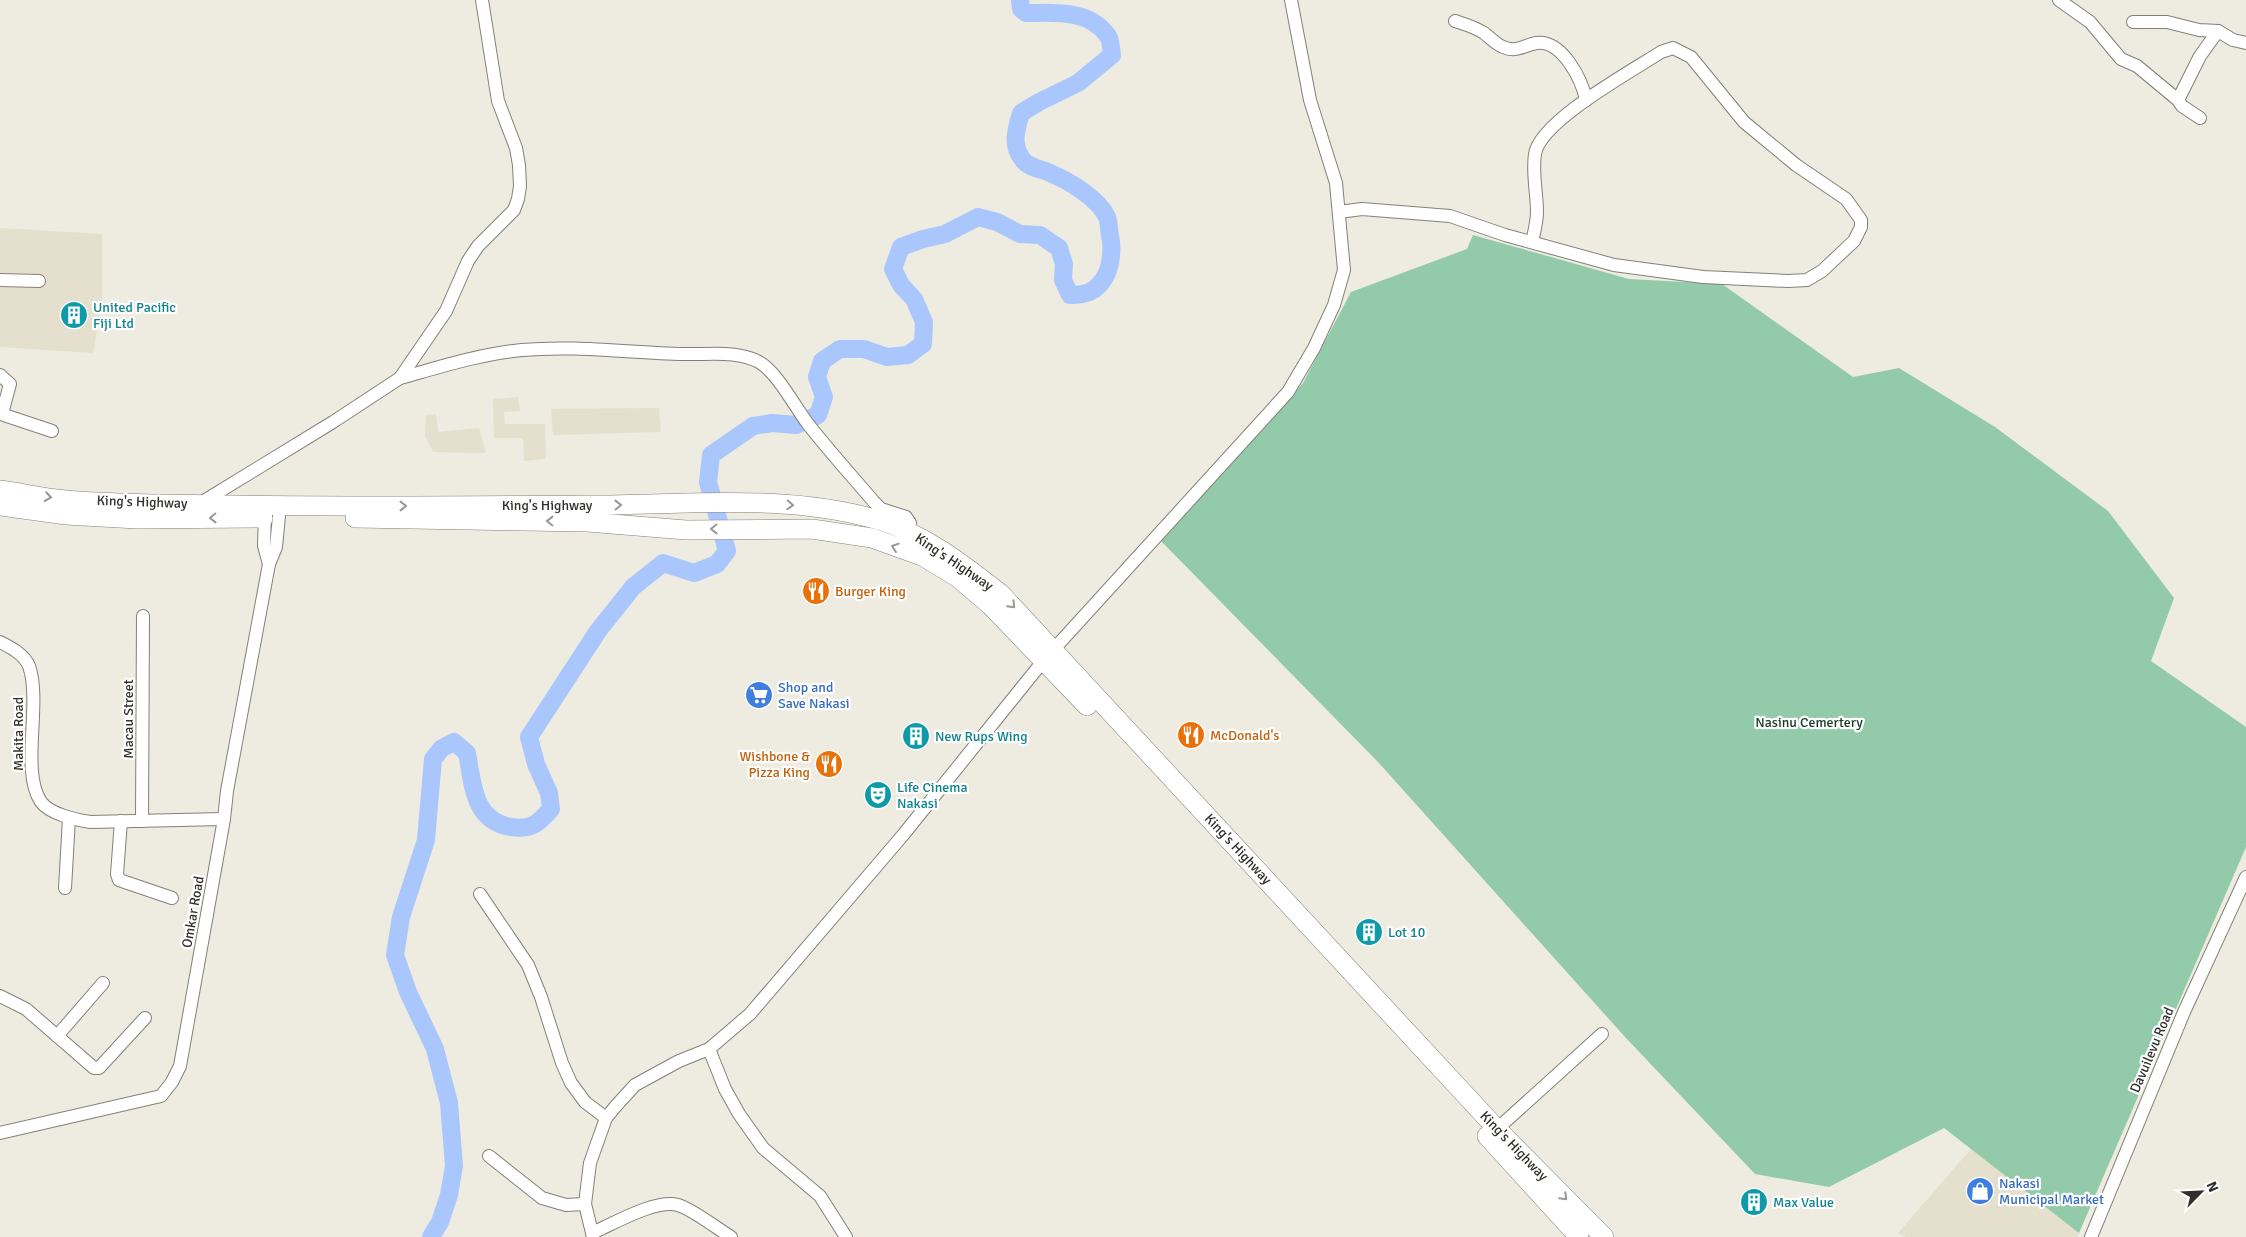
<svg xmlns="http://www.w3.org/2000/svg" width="2246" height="1237" font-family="Signika,sans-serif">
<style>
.built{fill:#e5dfcd}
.green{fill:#92caaa}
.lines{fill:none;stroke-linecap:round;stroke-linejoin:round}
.river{stroke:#aac7fd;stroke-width:18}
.minor-casing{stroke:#838077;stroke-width:14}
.highway-casing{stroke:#838077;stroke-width:20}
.minor{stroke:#fff;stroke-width:12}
.highway{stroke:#fff;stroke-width:19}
.oneway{stroke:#989795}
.labels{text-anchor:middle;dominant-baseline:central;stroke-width:4.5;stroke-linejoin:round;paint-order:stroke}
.culture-label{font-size:14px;fill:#0d838f;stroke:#fff;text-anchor:start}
.street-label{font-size:14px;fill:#302f2b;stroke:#fff}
.food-label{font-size:14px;fill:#c56008;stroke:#fff;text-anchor:start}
.shop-label{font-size:14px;fill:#366cbe;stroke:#fff;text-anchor:start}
.park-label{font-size:14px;fill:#153927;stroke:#fff}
</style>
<rect width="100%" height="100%" fill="#eeebe0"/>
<g class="built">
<path d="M0,228l102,6v68l-9,51 -93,-6z"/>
<path d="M518,397l2,14 -16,1 1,12h40l1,35 -22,2 -1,-23h-29l-1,-39z"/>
<path d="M659,408l2,24 -108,3 -2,-26z"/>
<path d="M436,414l2,18 41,-4 7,25 -53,-1 -8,-16 1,-21z"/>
<path d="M1971,1149l108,84 -2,4h-171l-8,-4z"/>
</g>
<path class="green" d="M1473,235l156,44 93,5 131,93 46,-9 96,59 113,84 66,87 -23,63 95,66v120l-167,386 -135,-105 -115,59 -74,-13 -129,-136 -248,-276 -217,-221 142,-158 48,-91 116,-43z"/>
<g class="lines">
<path class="river" d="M431,1237l9,-15 9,-27 5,-29 -5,-63 -14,-54 -27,-57 -13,-37 6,-38 25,-77 7,-81 9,-11 12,-6 13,11c6,31 6,68 44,74 20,3 27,-3 40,-18l-2,-16 -13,-29 -7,-27 69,-106 35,-44 30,-24 31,10 23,-9 10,-13 -19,-69 3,-27 42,-29 19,-3 24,2 22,-10 6,-18 -7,-20 5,-16 18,-12h24l23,8 21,-2 15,-11 1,-22 -10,-23 -13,-14 -8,-16 8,-22 22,-8 22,-5 33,-17 19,5 23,12 20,1 19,13 5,16 -1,16 7,15c16,0 26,-3 35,-18 6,-10 8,-30 5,-41 -1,-6 -1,-14 -3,-19 -9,-19 -38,-36 -57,-44 -8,-4 -21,-5 -27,-13 -12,-15 -7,-30 -2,-47l18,-11 39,-19 34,-28c-1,-6 -1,-15 -4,-19 -19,-27 -54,-23 -82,-23l-5,-4 -1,-9"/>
<g class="minor-casing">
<g id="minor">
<path d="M2059,0l31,22 31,37 16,7 41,34 4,6 18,12"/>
<path d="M1455,21c9,3 20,6 29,12 7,5 13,13 22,15 11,4 19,-3 30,-5 26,-4 46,37 50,57"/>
<path d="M2133,22h34l32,8 19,1 15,9 13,3"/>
<path d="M2178,100l22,-44 18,-25"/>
<path d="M1339,212l23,-3 88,7 55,19 109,30 89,12 85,4 19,-1 15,-9 32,-30 7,-14v-7l-15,-21 -50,-34 -52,-43 -53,-65 -18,-9 -12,4c-29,19 -121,69 -126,102 -3,19 2,39 2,58 0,10 -3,21 -5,30"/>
<path d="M0,280l39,1"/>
<path d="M0,375l10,9 -7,26 1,5 48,16"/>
<path d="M400,378c40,-11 80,-24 122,-28 54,-5 108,3 162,4 24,1 53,-4 75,8 18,10 36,45 49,62 21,27 44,52 66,78l7,7 25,8 4,6 -3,8"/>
<path d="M199,504l134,-82 67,-44 46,-67 22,-50 10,-15 36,-36 4,-11 2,-13 -1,-21 -3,-17 -18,-47 -16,-101"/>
<path d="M265,510l-1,36 5,18"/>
<path d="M0,642c10,5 24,12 29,24 13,37 -9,105 12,136 9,12 35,18 49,20l134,-3"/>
<path d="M121,821l-4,53 2,6 53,18"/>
<path d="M142,821l1,-205"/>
<path d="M65,888l4,-70"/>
<path d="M480,894l48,71 13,32 21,66 9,20 14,19 21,16"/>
<path d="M0,996l26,13 68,59h5l46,-50"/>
<path d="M57,1036l46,-53"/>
<path d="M709,1049l16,40 14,25 24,34 57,48 26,41"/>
<path d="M1497,1129l105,-95"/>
<path d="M0,1133l161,-37 11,-14 8,-16 44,-247 3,-28 42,-227 7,-17 4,-41"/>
<path d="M489,1156l53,42 24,7 19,-1"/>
<path d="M592,1233c21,-9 63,-34 86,-28 14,4 40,24 53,32"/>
<path d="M593,1237l-8,-33 5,-41 16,-45 9,-11 20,-22 44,-24 30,-12 41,-35 153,-179 141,-175 244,-268 26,-44 20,-43 10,-35 -8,-87 -26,-83 -19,-100"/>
<path d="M2091,1237l93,-225 62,-135"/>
</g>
</g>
<g class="highway-casing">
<g id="highway">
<path d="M0,490c22,3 44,8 66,10 56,5 114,4 170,5 119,2 237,1 356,0 95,0 194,-12 286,15 47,14 86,45 123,74l496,535 107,108"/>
<path d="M0,506l66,9 71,4 126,-1"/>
<path d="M355,518l232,4 99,8 126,-1 60,9 50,18 35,21 34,29 96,100"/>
<path d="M1487,1136l92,101"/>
</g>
</g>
<use href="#minor" class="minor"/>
<use href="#highway" class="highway"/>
</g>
<defs><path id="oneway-chevron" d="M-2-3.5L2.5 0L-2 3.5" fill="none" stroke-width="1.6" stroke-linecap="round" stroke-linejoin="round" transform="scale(1.25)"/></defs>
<g class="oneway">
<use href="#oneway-chevron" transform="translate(48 497) rotate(9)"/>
<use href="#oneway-chevron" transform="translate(618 505) rotate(-1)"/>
<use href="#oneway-chevron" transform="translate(790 505) rotate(3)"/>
<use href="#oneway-chevron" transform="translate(403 506)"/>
<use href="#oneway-chevron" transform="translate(213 518) rotate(179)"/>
<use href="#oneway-chevron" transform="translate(550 521) rotate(-179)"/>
<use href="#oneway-chevron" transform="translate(714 529) rotate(179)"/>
<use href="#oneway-chevron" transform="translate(895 547) rotate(-161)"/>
<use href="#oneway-chevron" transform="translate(1012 605) rotate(47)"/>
<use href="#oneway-chevron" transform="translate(1564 1197) rotate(45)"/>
</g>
<defs>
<g id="building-disc" transform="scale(1.4375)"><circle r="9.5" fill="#0f9aa8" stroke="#fff"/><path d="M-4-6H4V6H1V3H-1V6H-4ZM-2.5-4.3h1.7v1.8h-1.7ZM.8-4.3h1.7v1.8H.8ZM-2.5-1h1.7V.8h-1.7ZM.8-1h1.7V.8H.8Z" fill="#fff"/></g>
<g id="restaurant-disc" transform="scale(1.4375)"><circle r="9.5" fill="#e8710a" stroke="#fff"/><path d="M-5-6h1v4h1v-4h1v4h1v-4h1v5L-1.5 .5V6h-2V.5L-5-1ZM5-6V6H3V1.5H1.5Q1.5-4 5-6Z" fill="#fff"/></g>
<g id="supermarket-disc" transform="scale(1.4375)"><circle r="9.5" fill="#3f7fe0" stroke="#fff"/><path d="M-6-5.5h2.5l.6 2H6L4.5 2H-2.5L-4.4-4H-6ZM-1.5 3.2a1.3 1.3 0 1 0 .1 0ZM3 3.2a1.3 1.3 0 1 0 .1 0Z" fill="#fff"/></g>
<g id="theatre-disc" transform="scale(1.4375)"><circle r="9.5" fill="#0f9aa8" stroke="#fff"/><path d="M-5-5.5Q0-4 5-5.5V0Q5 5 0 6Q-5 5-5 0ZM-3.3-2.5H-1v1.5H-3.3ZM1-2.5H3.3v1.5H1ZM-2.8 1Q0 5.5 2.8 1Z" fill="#fff"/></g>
<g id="shop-disc" transform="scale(1.4375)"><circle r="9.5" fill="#3f7fe0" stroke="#fff"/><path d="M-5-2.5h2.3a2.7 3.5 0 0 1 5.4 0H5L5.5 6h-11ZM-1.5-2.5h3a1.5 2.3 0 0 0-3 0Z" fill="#fff"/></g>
</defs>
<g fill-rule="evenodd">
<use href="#building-disc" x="74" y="315"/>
<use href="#restaurant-disc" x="816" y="591"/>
<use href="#supermarket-disc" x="759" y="695"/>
<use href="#restaurant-disc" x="1191" y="735"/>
<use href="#building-disc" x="916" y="736"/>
<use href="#restaurant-disc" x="829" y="764"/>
<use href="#theatre-disc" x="878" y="795"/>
<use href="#building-disc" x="1369" y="932"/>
<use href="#shop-disc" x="1980" y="1191"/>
<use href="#building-disc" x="1754" y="1202"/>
</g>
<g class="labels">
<g class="culture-label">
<text x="93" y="307">United Pacific<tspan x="93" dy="16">Fiji Ltd</tspan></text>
<text x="935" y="736">New Rups Wing</text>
<text x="897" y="787">Life Cinema<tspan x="897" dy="16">Nakasi</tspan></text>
<text x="1388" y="932">Lot 10</text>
<text x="1773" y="1202">Max Value</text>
</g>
<g class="street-label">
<text transform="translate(142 502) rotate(2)">King's Highway</text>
<text x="547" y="505">King's Highway</text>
<text transform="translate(954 562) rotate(34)">King's Highway</text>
<text transform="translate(128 719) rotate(-90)">Macau Street</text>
<text transform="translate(18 734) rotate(-90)">Makita Road</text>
<text transform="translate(1238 849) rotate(47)">King's Highway</text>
<text transform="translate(193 912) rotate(-80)">Omkar Road</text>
<text transform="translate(2152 1050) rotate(-67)">Davuilevu Road</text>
<text transform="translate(1514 1146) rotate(46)">King's Highway</text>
</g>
<g class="food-label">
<text x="835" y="591">Burger King</text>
<text x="1210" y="735">McDonald's</text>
<text x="810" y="756" text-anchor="end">Wishbone &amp;<tspan x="810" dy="16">Pizza King</tspan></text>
</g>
<g class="shop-label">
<text x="778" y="687">Shop and<tspan x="778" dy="16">Save Nakasi</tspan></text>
<text x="1999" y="1183">Nakasi<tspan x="1999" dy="16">Municipal Market</tspan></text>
</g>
<g class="park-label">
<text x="1809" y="722">Nasinu Cemertery</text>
</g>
</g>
<g transform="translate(2201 1192) rotate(66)" stroke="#ffffff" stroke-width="4" paint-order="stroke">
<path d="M0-4L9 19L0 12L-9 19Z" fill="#302f2b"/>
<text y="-8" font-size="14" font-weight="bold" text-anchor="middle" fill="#302f2b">N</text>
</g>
</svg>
